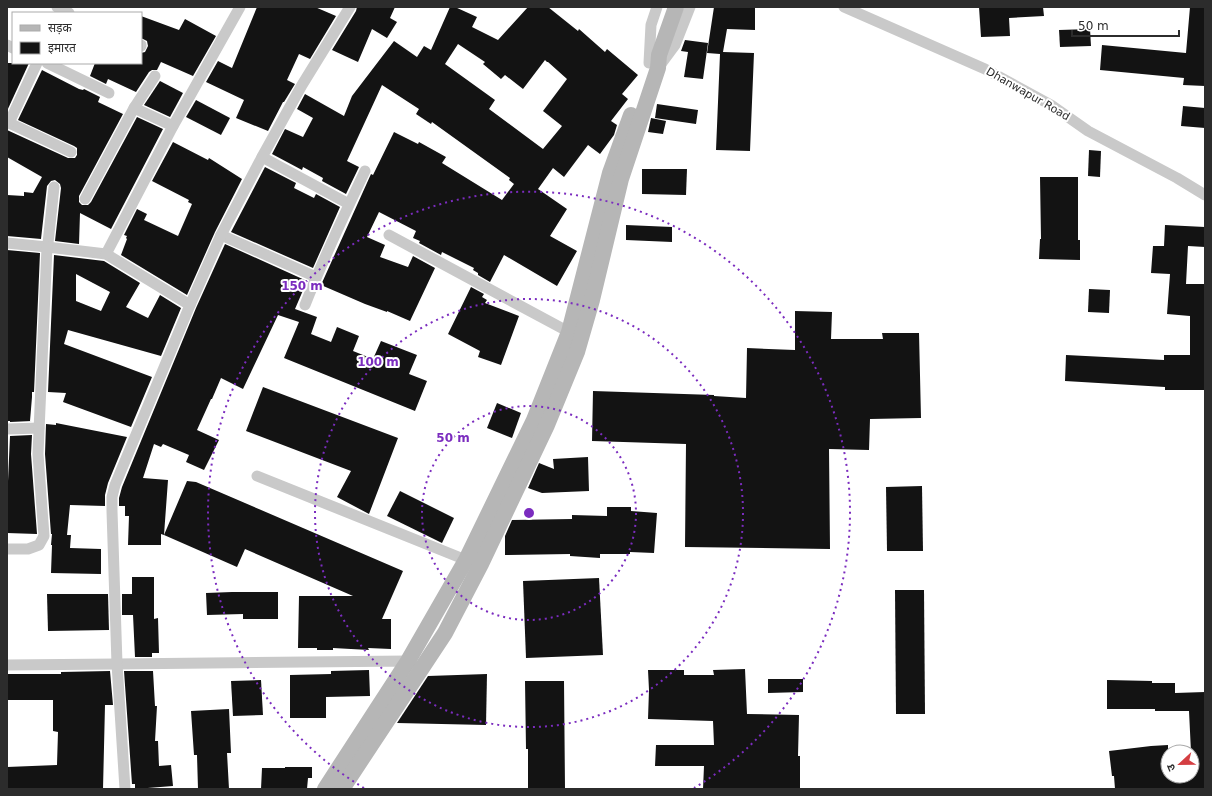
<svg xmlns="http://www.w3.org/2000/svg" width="1212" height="796" font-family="'DejaVu Sans','Noto Sans Devanagari',sans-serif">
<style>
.building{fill:#131313;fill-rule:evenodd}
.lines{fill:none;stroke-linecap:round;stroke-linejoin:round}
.street{stroke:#c9c9c9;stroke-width:11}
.secondary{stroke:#b6b6b6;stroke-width:16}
.ring{fill:none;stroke:#7b2cbf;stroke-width:2;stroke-dasharray:2 4}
.labels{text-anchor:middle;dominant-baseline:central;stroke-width:4;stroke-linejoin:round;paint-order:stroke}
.street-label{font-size:11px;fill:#2c2c2c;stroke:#fff}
.centre{fill:#7b2cbf;stroke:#fff;stroke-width:2}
.ring-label{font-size:12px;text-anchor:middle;font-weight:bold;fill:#7b2cbf;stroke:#fff;stroke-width:4;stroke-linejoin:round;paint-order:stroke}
</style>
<rect width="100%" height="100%" fill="#fff"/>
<g class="building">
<path d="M257,7h58l21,9 -26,43 -11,-5 -12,26 8,4 -11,18h-1l-15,29 -32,-13 8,-18 -38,-18 12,-21 14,7z"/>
<path d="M357,7h38l-5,11 7,4 -10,16 -15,-9 -14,33 -26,-12 24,-39z"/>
<path d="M450,7h5l22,10 -5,10 26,13 30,-33h20l30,24 1,-2 26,23 2,-3 31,26 -16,19 6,5 -17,22 6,4 -3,10 -14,19 -12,-9 -24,32 -11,-9 -15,21 29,20 -17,27 27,15 -20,35 -53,-31 -14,27 -12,-7v-2l-5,-3 1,-2 -32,-16 -1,3 -22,-12 1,-2 -7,-3 3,-7 -37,-19 -12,25 18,8 -5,12 28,10 5,-11 22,12 -25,53 -23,-10v1l-22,-8 -44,-19 50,-111 2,1 21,-43 24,12 1,-2 27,15 -4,6 60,37 12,-16 -5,-4 1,-2 -78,-56 -1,2 -15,-10 3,-5 -37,-24 -35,76 12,6 -13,27 -24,-13 1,-3 -20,-11 -1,3 -30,-16 13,-25 18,8 10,-19 -16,-9 8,-15 39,22 8,-20 42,-55 23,16 7,-11 7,4zM458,44l27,18 -2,2 18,15 4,-4 18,14 22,-29 2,2h1l19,17 -24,32 19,15 -19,23 -54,-40 6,-9 -50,-36z"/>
<path d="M714,7h41v23l-28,-1 -4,23 31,1 -4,98 -34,-1 4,-96 -13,-1z"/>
<path d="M979,7h64l1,9 -35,2 1,18 -29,1z"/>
<path d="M1190,7h15v79l-22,-1 1,-7 -84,-8 2,-25 84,8z"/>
<path d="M141,16l38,14 6,-11 31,17 -23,40 -32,-14 -4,8h-5l-3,2 -13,20 -28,-13 -2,5 -16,-8 5,-13h46v-10l4,-1 3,-6 -1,-5 -6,-3z"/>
<path d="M1090,29l1,17 -31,1 -1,-17z"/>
<path d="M685,40l23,3 -5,36 -19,-2 4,-25 -7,-1z"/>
<path d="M7,63h22l-22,48z"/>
<path d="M42,70l37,19 4,1 1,-1 16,8 -2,5 25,12 -44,82v6l3,3h6l3,-3 46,-85 26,12 -52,100 -31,-16 -1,31 -24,-3 6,-53 -1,-4 -5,-4 -4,1 -4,5 -6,53 -34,-3v-41l17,1v-4l9,1 9,-16 -35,-20v-27l61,28h7l2,-3v-7l-3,-2 -56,-26z"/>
<path d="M160,81l23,12 -13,24 -26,-12z"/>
<path d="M196,100l34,18 -9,17 -35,-18z"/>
<path d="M657,104l41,6 -2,14 -41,-6z"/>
<path d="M1183,106l22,2v20l-24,-2z"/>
<path d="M651,118l15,3 -3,13 -15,-2z"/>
<path d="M173,142l35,18 1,-2 33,21 -27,53 -28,63 -66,-40 6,-16 -1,-1 1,-2 -3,-1 13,-26 10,5 -3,6 34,16 14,-32 -4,-2 1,-2 -37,-19z"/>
<path d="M1089,150l12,1 -1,26 -12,-1z"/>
<path d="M265,167l31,16 -2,5 20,10 2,-4 24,13 -27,61 -82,-36z"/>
<path d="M642,169h45l-1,26 -44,-1z"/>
<path d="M1040,177h38v63h2v20l-41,-1 1,-20h1z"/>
<path d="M626,225l46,2v15l-46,-2z"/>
<path d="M1165,225l40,2v20l-17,-1 -2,38h19v106h-40v-3l-100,-6 1,-26 98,5v-5h26v-39l-23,-2 3,-40 -19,-1 2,-27h11z"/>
<path d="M225,244l82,37 -12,28 22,8 -6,17 20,8 6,-15 22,9 -6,15 20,8 8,-18 36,14 -8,19 18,7 -12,30 -131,-53 15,-36 -21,-7 -35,74 -22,-11 -9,21h-1l-14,31 22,10 -15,30 -18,-8 3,-7 -26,-11 -2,3 -7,-3 -11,34 25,2 -4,55 -3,-1v11h-33l1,-29h-4v-10h-6v-8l3,-11 74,-179z"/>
<path d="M7,250l33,3 -6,139h-2v5l-2,24h2l-22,1v-1h-3z"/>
<path d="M54,255l50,6 36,22 -14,24 22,11 12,-23 21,13 -20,48 -93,-26 -4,14 88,33 -21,50 -68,-25 3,-9 -18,-1zM76,274l34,18 -9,19 -25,-10z"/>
<path d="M471,287l13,7 -2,3 5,3 -2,3 34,13 -18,49 -23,-8 2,-6 -32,-17z"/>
<path d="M1089,289l21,1 -1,23 -21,-1z"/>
<path d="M795,311l37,1 -1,27h52l-1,-6h37l2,85 -51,1 -1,31 -40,-1 1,100 -145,-2 1,-103 -94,-3 1,-50 121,4v1l32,2 1,-50 48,2z"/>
<path d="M263,387l135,51 -29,76 -32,-17 14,-26 -105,-40z"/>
<path d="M497,403l24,10 -9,25 -25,-10z"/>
<path d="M56,423l71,14 -19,46 -3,12v11l-35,-1 -3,30h4l-1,13 31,1v25l-50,-1 1,-28h-1l1,-11h-1l-6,-80 1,-30 10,1z"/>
<path d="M32,435l-1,19 6,80 -30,-1v-52h1l2,-45z"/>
<path d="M588,457l1,34 -47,2 -14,-5 11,-25 15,6 -1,-10z"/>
<path d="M187,481l9,1 207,89 -21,48h9v30l-23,-1 1,2 -36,-2v2h-16v-2h-19l1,-52h54l-108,-47 -8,18 -73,-32z"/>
<path d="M922,486l1,65h-36l-1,-64z"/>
<path d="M400,491l54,27 -12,25 -55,-27z"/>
<path d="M607,507h24v4l26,2 -3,40 -24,-1v2h-30v4l-30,-2v-2l-65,1v-19l7,-16 60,-1v-4l35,1z"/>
<path d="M132,577h22v42l4,-1 1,35h-7v4h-17l-2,-42h-11v-21h10z"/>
<path d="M599,578l4,77 -77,3 -3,-77z"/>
<path d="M895,590h29l1,124h-29z"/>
<path d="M232,592h46v27h-35v-5l-36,1 -1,-22z"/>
<path d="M47,594h61l1,36 -61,1z"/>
<path d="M745,669l2,45 52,1 -1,41h2v33h-97l1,-23h-49l1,-21h58l-1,-24 -65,-2 1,-29 -1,-20h36v5h30l-1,-5z"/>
<path d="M369,670l1,26 -44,1v21h-36v-43l41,-1v-3z"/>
<path d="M110,671l3,34h-8l-2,84h-96v-22l50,-2 1,-33 -5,-1v-31h-46v-26h54v-2z"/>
<path d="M124,671h29l2,35h2l-2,35h3l1,25 12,-1 2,21 -38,3v-5h-3z"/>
<path d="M487,674l-1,51 -89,-2 31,-47z"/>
<path d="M768,679h35v13l-35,1z"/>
<path d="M261,680l2,35 -30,1 -2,-35z"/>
<path d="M1107,680l45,1v2h23v10l30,-1v97h-90l-1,-13h-2l-3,-25 42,-5 17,-1v31h24v-24h-1l-2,-41h-34v-2h-48z"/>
<path d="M525,681h39l1,108h-37v-40h-2z"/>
<path d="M229,709l2,44h-4l2,36h-31l-1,-34h-3l-3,-44z"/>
<path d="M285,767h27v11h-4l-1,11h-46l1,-21h23z"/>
</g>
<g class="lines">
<g class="street">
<path d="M57,7l12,6"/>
<path d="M844,7l141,62 66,36 37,26 89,47 28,17"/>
<path d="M7,45l6,3"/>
<path d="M141,45v1"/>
<path d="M47,63l62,30"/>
<path d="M649,63l2,-38 6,-18"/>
<path d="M658,68l17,-23 15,-38"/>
<path d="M134,108l39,18"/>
<path d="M7,122l64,30"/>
<path d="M9,123l28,-60"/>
<path d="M262,157l87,47"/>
<path d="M85,199l49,-91 21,-32"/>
<path d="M221,235l95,42"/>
<path d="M389,235l180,97"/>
<path d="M7,243l40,4 59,7 84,51"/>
<path d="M48,243l6,-56"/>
<path d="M106,254l67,-128 67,-119"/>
<path d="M305,305c18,-46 39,-90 60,-134"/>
<path d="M7,429l32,-1"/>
<path d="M257,476l209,84"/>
<path d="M7,549h21l11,-4 5,-9 -6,-82 9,-207"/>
<path d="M7,665l110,-1 291,-3 4,1"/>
<path d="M125,789l-8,-125 -5,-153v-14l3,-12 75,-180 31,-70 41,-78 40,-72 48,-78"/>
</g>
<g class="secondary">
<path d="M325,789l83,-128 58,-101 68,-140 35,-88 41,-159 21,-58"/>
<path d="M342,789l103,-156 36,-69 66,-139 30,-73 15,-52 29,-121 37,-111 1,-13 17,-48"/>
</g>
</g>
<g class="ring">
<circle cx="529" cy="513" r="107"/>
<circle cx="529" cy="513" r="214"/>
<path d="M364 788A321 321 0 1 1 694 788"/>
</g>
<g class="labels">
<g class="street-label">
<text transform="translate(1028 94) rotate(30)">Dhanwapur Road</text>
</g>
</g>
<circle cx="529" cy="513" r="6" class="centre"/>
<g class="ring-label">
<text x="302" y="290">150 m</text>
<text x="378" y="366">100 m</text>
<text x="453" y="442">50 m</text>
</g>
<rect width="1212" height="796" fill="none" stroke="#2c2c2c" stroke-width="16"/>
<rect x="12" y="12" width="130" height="52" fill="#ffffff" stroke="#ababab"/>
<rect x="20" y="25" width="20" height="6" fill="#b6b6b6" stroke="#ababab"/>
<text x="48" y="32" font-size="12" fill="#2c2c2c">सड़क</text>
<rect x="20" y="42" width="20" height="12" fill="#131313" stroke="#ababab"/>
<text x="48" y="52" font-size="12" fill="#2c2c2c">इमारत</text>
<g transform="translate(1180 764) rotate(248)"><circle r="19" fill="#ffffff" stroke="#ababab"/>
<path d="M0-3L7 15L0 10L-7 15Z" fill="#d43e42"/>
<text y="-6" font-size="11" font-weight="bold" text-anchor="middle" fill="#2c2c2c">उ</text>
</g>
<path d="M1072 30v6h107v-6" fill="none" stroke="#2c2c2c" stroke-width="2"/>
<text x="1078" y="30" font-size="12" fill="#2c2c2c" stroke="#ffffff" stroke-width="3" paint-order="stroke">50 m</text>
</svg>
